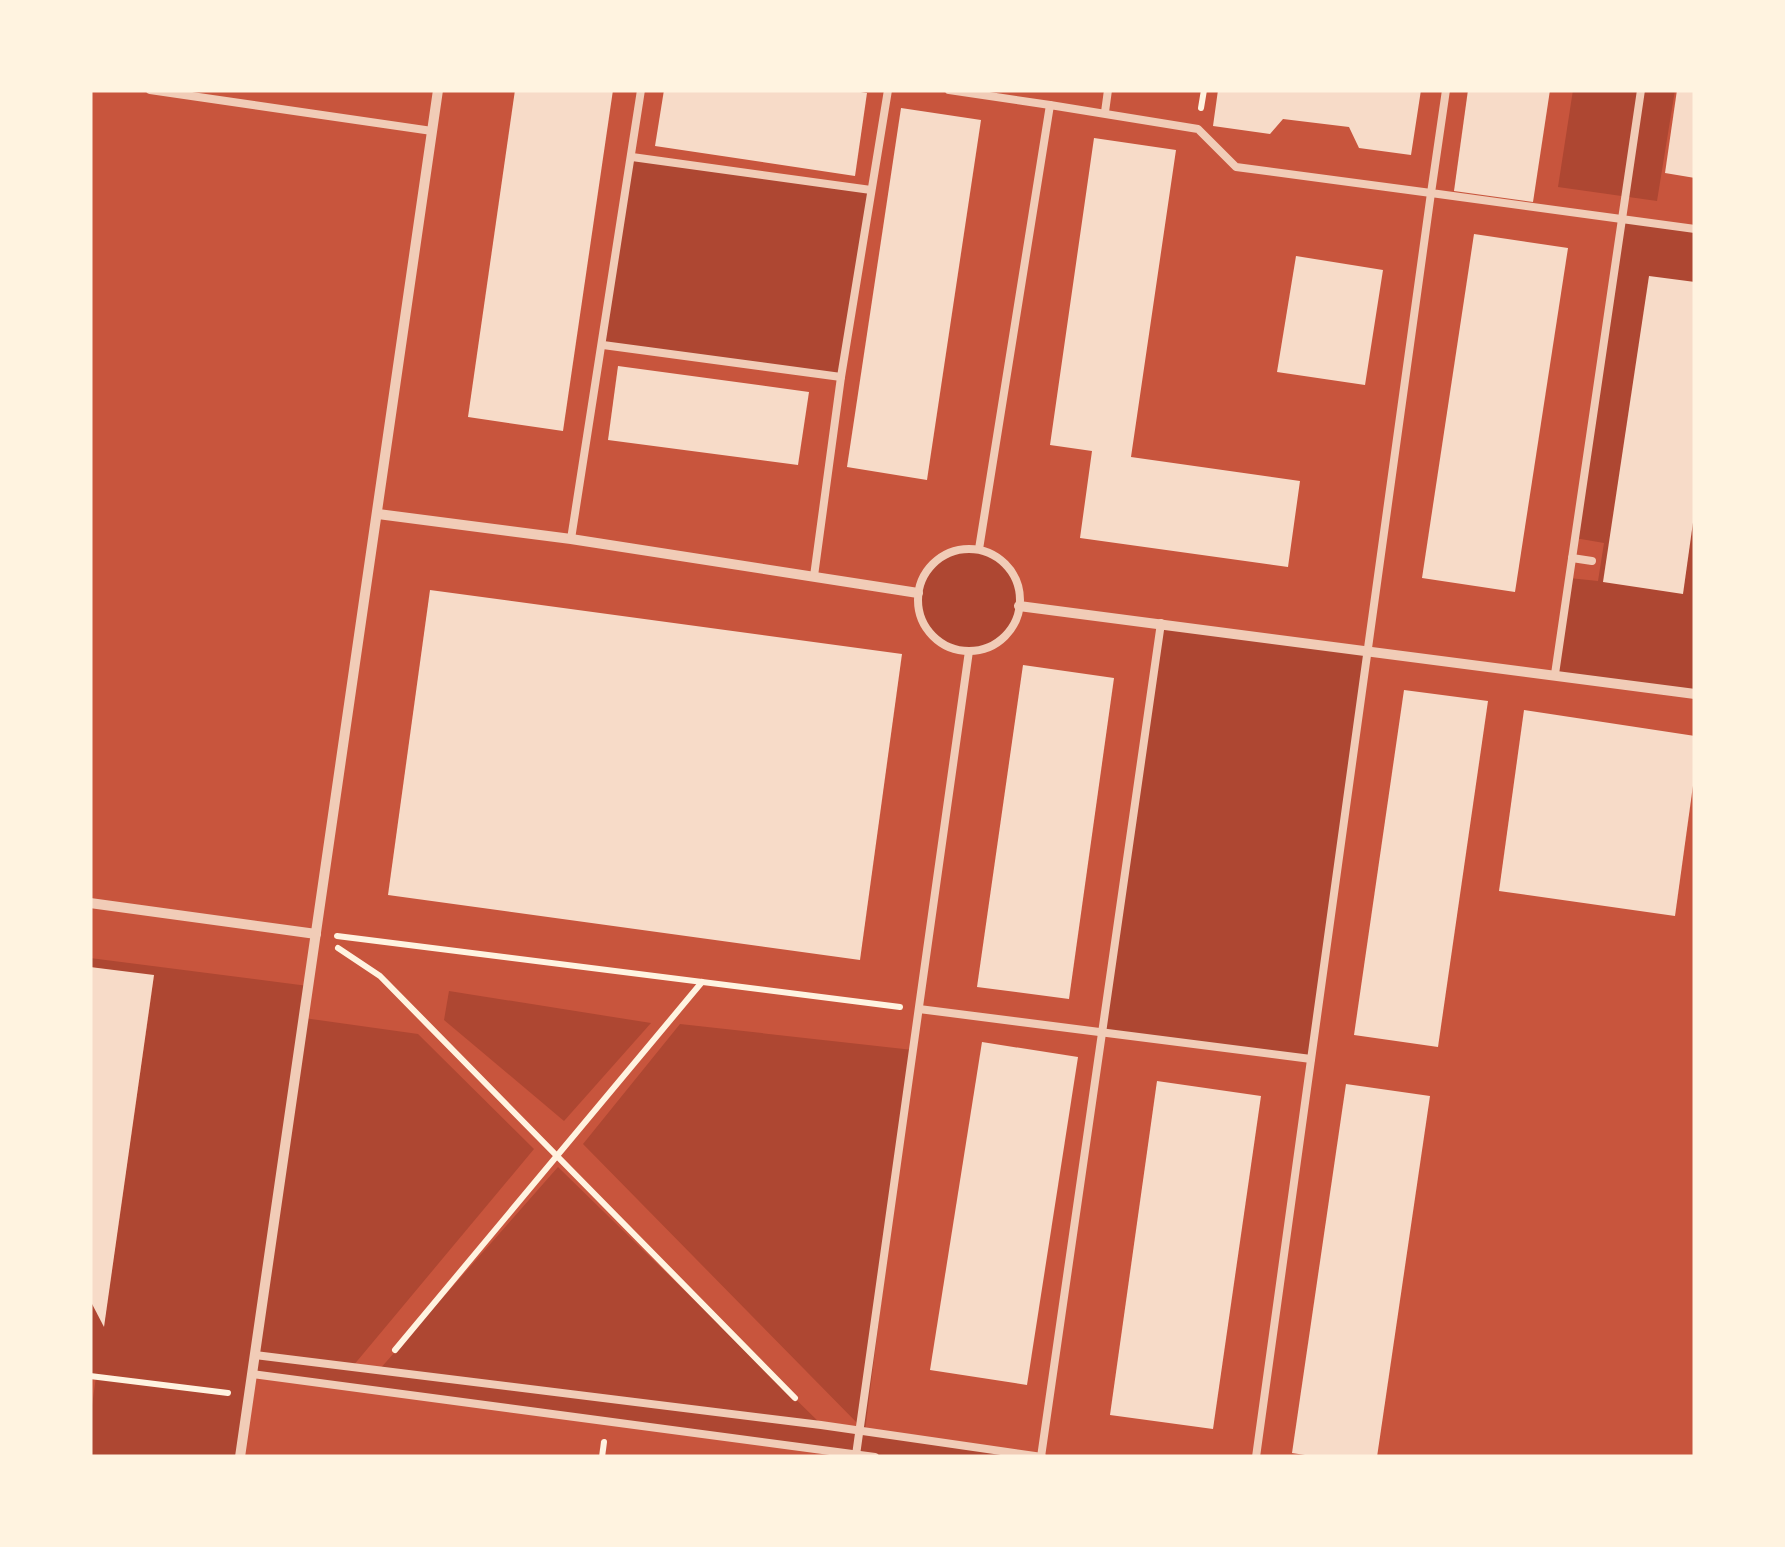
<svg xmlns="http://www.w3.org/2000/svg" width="1785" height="1547" font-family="Inter,sans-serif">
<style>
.green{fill:#ae4732}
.building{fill:#f7dbc8}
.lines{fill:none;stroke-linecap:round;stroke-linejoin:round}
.path{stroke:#fff3e0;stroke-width:6}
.service{stroke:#f1ccb7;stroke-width:8}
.minor{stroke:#f1ccb7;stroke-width:10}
</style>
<rect width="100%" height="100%" fill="#c8553d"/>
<g class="green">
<path d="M1573,90h102l-18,111 -99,-14z"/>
<path d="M632,157l239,33 -30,187 -238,-32z"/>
<path d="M1622,220l73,9v465l-140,-20 14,-96 29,3 6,-38 -29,-5z"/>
<circle cx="969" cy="600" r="51"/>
<path d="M1161,623l209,26 -59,410 -208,-27z"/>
<path d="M90,958l218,28 -4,32 114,16 116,115 -181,217 26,4 179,-203 264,258 41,4 -280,-285 97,-120 233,26 -48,381 177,26h-165l-624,-83 -13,83h-150v-37l6,-43 -6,-1v-76l14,25 50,-349 -64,-9z"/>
<path d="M449,991l202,32 -87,98 -120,-101z"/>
</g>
<g class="building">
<path d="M515,90h98l-50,341 -95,-14z"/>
<path d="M664,90h184l19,3 -12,83 -200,-30z"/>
<path d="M1218,90h203l-10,65 -52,-7 -10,-21 -66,-8 -13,15 -57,-8z"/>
<path d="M1468,90h82l-17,112 -79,-11z"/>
<path d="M1677,90h18v88l-30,-5z"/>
<path d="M901,108l80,12 -54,360 -80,-13z"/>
<path d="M1094,138l82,12 -45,307 169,24 -12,86 -208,-29 12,-87 -42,-6z"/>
<path d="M1474,234l94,14 -53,344 -93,-14z"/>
<path d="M1296,256l87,14 -18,115 -88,-13z"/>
<path d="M1649,276l46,6v226l-12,86 -80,-12z"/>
<path d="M618,366l191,26 -11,73 -190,-25z"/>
<path d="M430,590l472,64 -42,306 -472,-65z"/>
<path d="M1023,665l91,13 -45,321 -92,-12z"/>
<path d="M1404,690l84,11 -50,346 -84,-12z"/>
<path d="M1524,710l171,26v35l-20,145 -176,-25z"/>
<path d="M90,967l64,8 -50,352 -14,-27z"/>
<path d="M982,1042l96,15 -51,328 -97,-15z"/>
<path d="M1157,1081l104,15 -48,333 -103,-14z"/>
<path d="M1346,1084l84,12 -53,361h-59l-26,-4z"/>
</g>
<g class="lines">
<g class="path">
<path d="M1201,108l3,-18"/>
<path d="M337,936l563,71"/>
<path d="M338,948l42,28 415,422"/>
<path d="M395,1350l307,-368"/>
<path d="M90,1376l138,17"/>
<path d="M602,1457l2,-15"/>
</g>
<g class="service">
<path d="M150,90l282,41"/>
<path d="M949,90l101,15"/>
<path d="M1446,90l-15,103 264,36"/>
<path d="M1105,112l3,-22"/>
<path d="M632,157l239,33"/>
<path d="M603,345l238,32"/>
<path d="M571,539l70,-449"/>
<path d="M979,549l71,-444 148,24 38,38 195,26 -175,1264"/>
<circle cx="969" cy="600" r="51"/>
<path d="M1572,558l20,3"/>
<path d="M814,576l27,-199 47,-287"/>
<path d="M1555,674l86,-584"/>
<path d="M919,1009l392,50"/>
<path d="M255,1355l566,70 221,32"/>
<path d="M252,1374l623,83"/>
<path d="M856,1455l113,-804"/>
<path d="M1041,1457l120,-834"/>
</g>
<g class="minor">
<path d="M378,514l193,25 347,54"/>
<path d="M1019,606l676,88"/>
<path d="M90,903l226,31"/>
<path d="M240,1457l198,-1367"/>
</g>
</g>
<rect width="1785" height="1547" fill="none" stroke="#fff3e0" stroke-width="185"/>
</svg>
